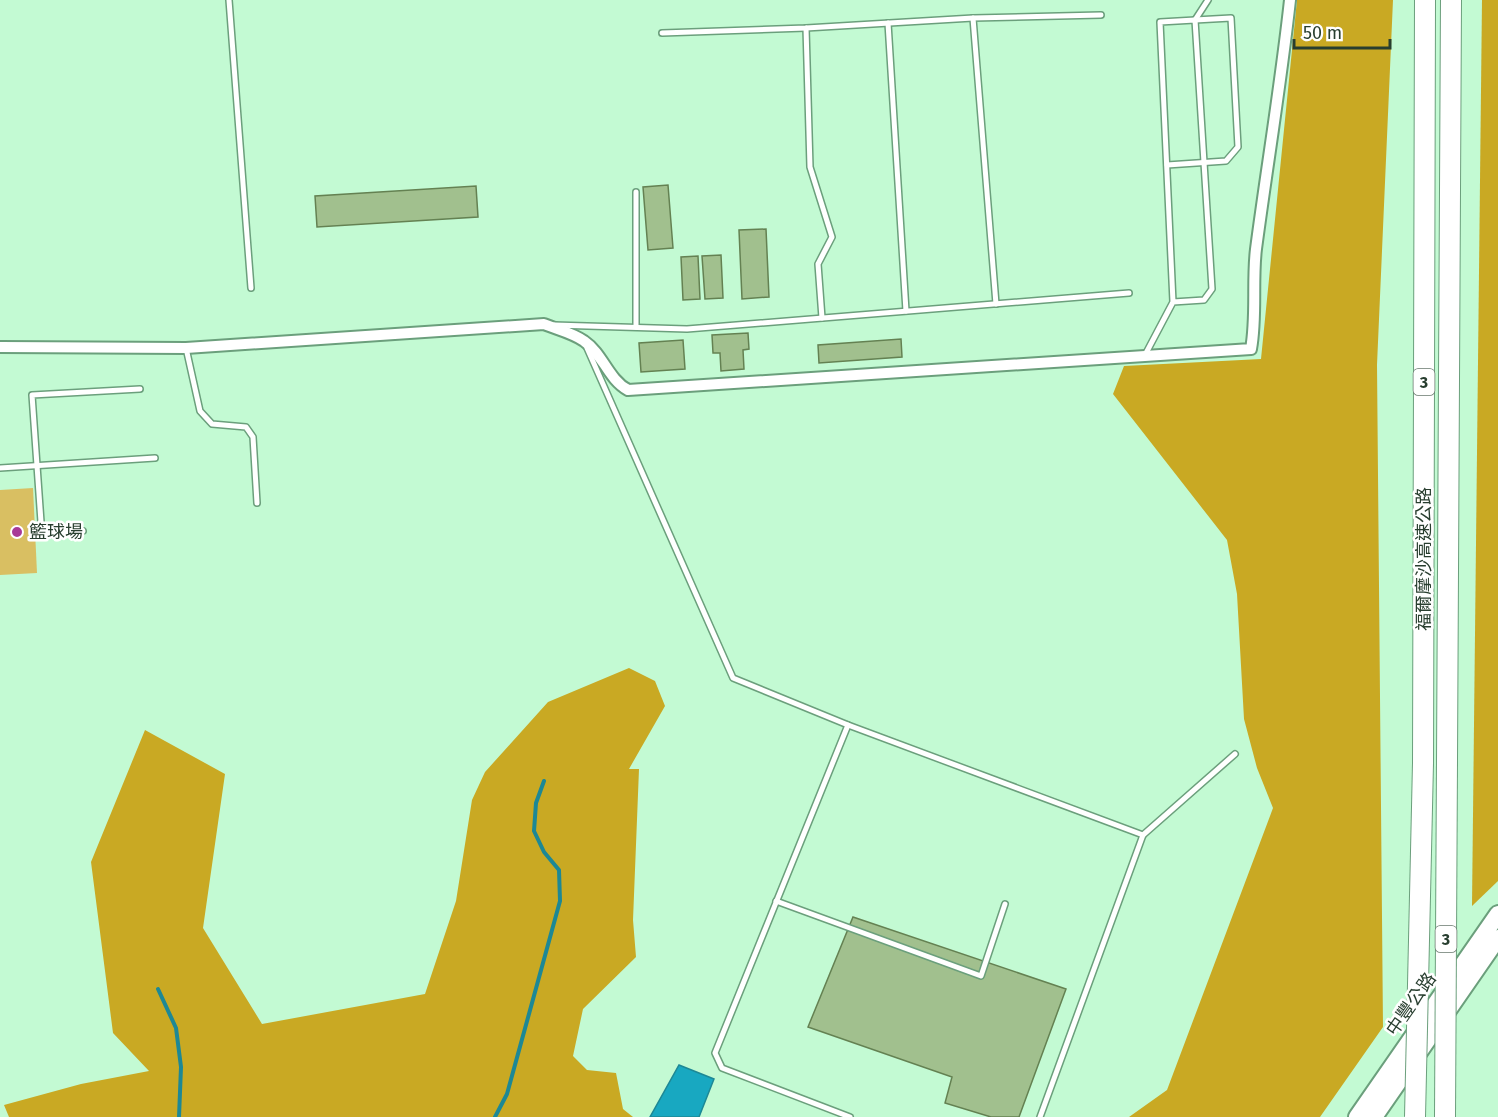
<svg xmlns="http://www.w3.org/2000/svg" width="1498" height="1117" font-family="'Fira Sans','Noto Sans TC',sans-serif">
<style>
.green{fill:#d9bf62}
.forest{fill:#c9a923}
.water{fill:#18a8c1;stroke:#1d8895;stroke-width:1.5}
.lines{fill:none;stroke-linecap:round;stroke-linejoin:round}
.stream{stroke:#1d8895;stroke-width:4}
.building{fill:#a1c08e;stroke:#648152;stroke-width:1.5}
.lane-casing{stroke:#6b9f7c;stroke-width:8}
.street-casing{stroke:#6b9f7c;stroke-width:14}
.primary-casing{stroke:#6b9f7c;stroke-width:20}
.highway-casing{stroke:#6b9f7c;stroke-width:22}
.lane{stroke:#fff;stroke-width:5}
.street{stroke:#fff;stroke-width:10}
.primary{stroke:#fff;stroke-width:16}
.highway{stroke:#fff;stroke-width:20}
.highway-bridge-casing{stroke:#6b9f7c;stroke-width:22;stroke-linecap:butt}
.highway-bridge{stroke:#fff;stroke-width:20}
.poi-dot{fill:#a83998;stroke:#fff;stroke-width:2}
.labels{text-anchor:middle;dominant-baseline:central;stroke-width:5;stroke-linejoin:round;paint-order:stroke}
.shield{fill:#fff;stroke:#68786d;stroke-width:1.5}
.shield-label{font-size:16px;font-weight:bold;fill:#283e2f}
.poi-label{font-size:18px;fill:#283e2f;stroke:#fff;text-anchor:start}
.street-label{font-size:18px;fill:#283e2f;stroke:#fff}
</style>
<rect width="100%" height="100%" fill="#c3fad3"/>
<path class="green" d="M33,488l4,85 -37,2v-85z"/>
<g class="forest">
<path d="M1297,0h96l-16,365 6,662 -63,90h-191l38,-27 106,-282 -16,-40 -13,-49 -7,-125 -10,-54 -114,-146 11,-28 137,-7z"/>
<path d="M1482,0h16v881l-26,25z"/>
<path d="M629,668l26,13 10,25 -36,63h10l-6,151 3,37 -53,52 -10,47 14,14 29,3 7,36 10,8h-624l-5,-12 77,-21 68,-13 -36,-38 -22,-171 54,-132 80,44 -22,154 59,96 163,-30 31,-93 16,-101 13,-28 63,-70z"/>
</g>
<path class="water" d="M679,1065l35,14 -15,38h-49z"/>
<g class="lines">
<g class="stream">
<path d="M158,989l18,39 5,39 -2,50"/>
<path d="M495,1117l12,-23 53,-193 -1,-31 -15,-18 -10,-21 2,-28 8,-22"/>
</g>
</g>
<g class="building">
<path d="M668,185l5,63 -25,2 -5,-63z"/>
<path d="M476,186l2,31 -161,10 -2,-31z"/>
<path d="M766,229l3,68 -27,2 -3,-69z"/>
<path d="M721,255l2,43 -18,1 -3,-43z"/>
<path d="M698,256l2,43 -17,1 -2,-43z"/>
<path d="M748,333l1,16 -6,1 1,19 -23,2 -1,-18h-7l-1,-18z"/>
<path d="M901,339l1,18 -83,6 -1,-18z"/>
<path d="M683,340l2,29 -44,3 -2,-29z"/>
<path d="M853,917l213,72 -47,128h-28l-46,-14 7,-26 -144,-50z"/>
</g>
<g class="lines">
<g class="lane-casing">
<g id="lane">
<path d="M229,0l22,288"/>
<path d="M1195,20l13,-20"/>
<path d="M888,23l18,288"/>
<path d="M806,28l4,139 22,70 -14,27 4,54"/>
<path d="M662,33l144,-5 167,-10"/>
<path d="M1167,165l59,-4 12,-14 -7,-129 -36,2"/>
<path d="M636,192v135"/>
<path d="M996,304l-23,-286 128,-3"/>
<path d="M554,325l133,4 442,-36"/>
<path d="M186,348l14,63 12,13 34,3 7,10 4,66"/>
<path d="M587,348l146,330 115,47 295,110 92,-81"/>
<path d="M1145,355l28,-53 -13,-280 35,-2 17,269 -8,11 -31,2"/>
<path d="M0,468l155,-10"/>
<path d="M83,531l-41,5 -10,-141 108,-6"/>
<path d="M848,725l-133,328 7,15 128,49"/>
<path d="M776,901l205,75 24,-72"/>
<path d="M1040,1117l103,-282"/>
</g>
</g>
<g class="street-casing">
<path id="street" d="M0,347l186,1 358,-24c12,5 29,9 40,17 19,13 24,38 44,49l623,-41c6,-33 1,-67 5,-100 11,-83 25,-166 34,-249"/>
</g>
<g class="primary-casing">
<g id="primary">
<path d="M1357,1117l141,-203"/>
<path d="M1374,1117l124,-179"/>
</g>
</g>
<g class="highway-casing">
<g id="highway">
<path d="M1447,761l4,-761"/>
<path d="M1423,763l2,-763"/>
</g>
</g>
<use href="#lane" class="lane"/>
<use href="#street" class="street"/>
<use href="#primary" class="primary"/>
<use href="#highway" class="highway"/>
<g class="highway-bridge-casing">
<g id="highway-bridge">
<path d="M1415,1117l8,-354"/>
<path d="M1445,1117l2,-356"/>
</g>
</g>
<use href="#highway-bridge" class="highway-bridge"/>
</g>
<circle class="poi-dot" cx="17" cy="532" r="6"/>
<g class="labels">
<g class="shield">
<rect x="1413.5" y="369" width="21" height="26" rx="4.5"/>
<rect x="1435.5" y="926" width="21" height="26" rx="4.5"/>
</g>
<g class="shield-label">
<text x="1424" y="382">3</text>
<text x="1446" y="939">3</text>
</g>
<g class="poi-label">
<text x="29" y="532">籃球場</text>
</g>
<g class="street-label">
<text transform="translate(1424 559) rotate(-90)">福爾摩沙高速公路</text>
<text transform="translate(1411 1004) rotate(-55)">中豐公路</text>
</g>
</g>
<path d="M1294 39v9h96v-9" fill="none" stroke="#283e2f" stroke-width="3"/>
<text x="1303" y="39" font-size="18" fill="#283e2f" stroke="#ffffff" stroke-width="4.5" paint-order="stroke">50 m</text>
</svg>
